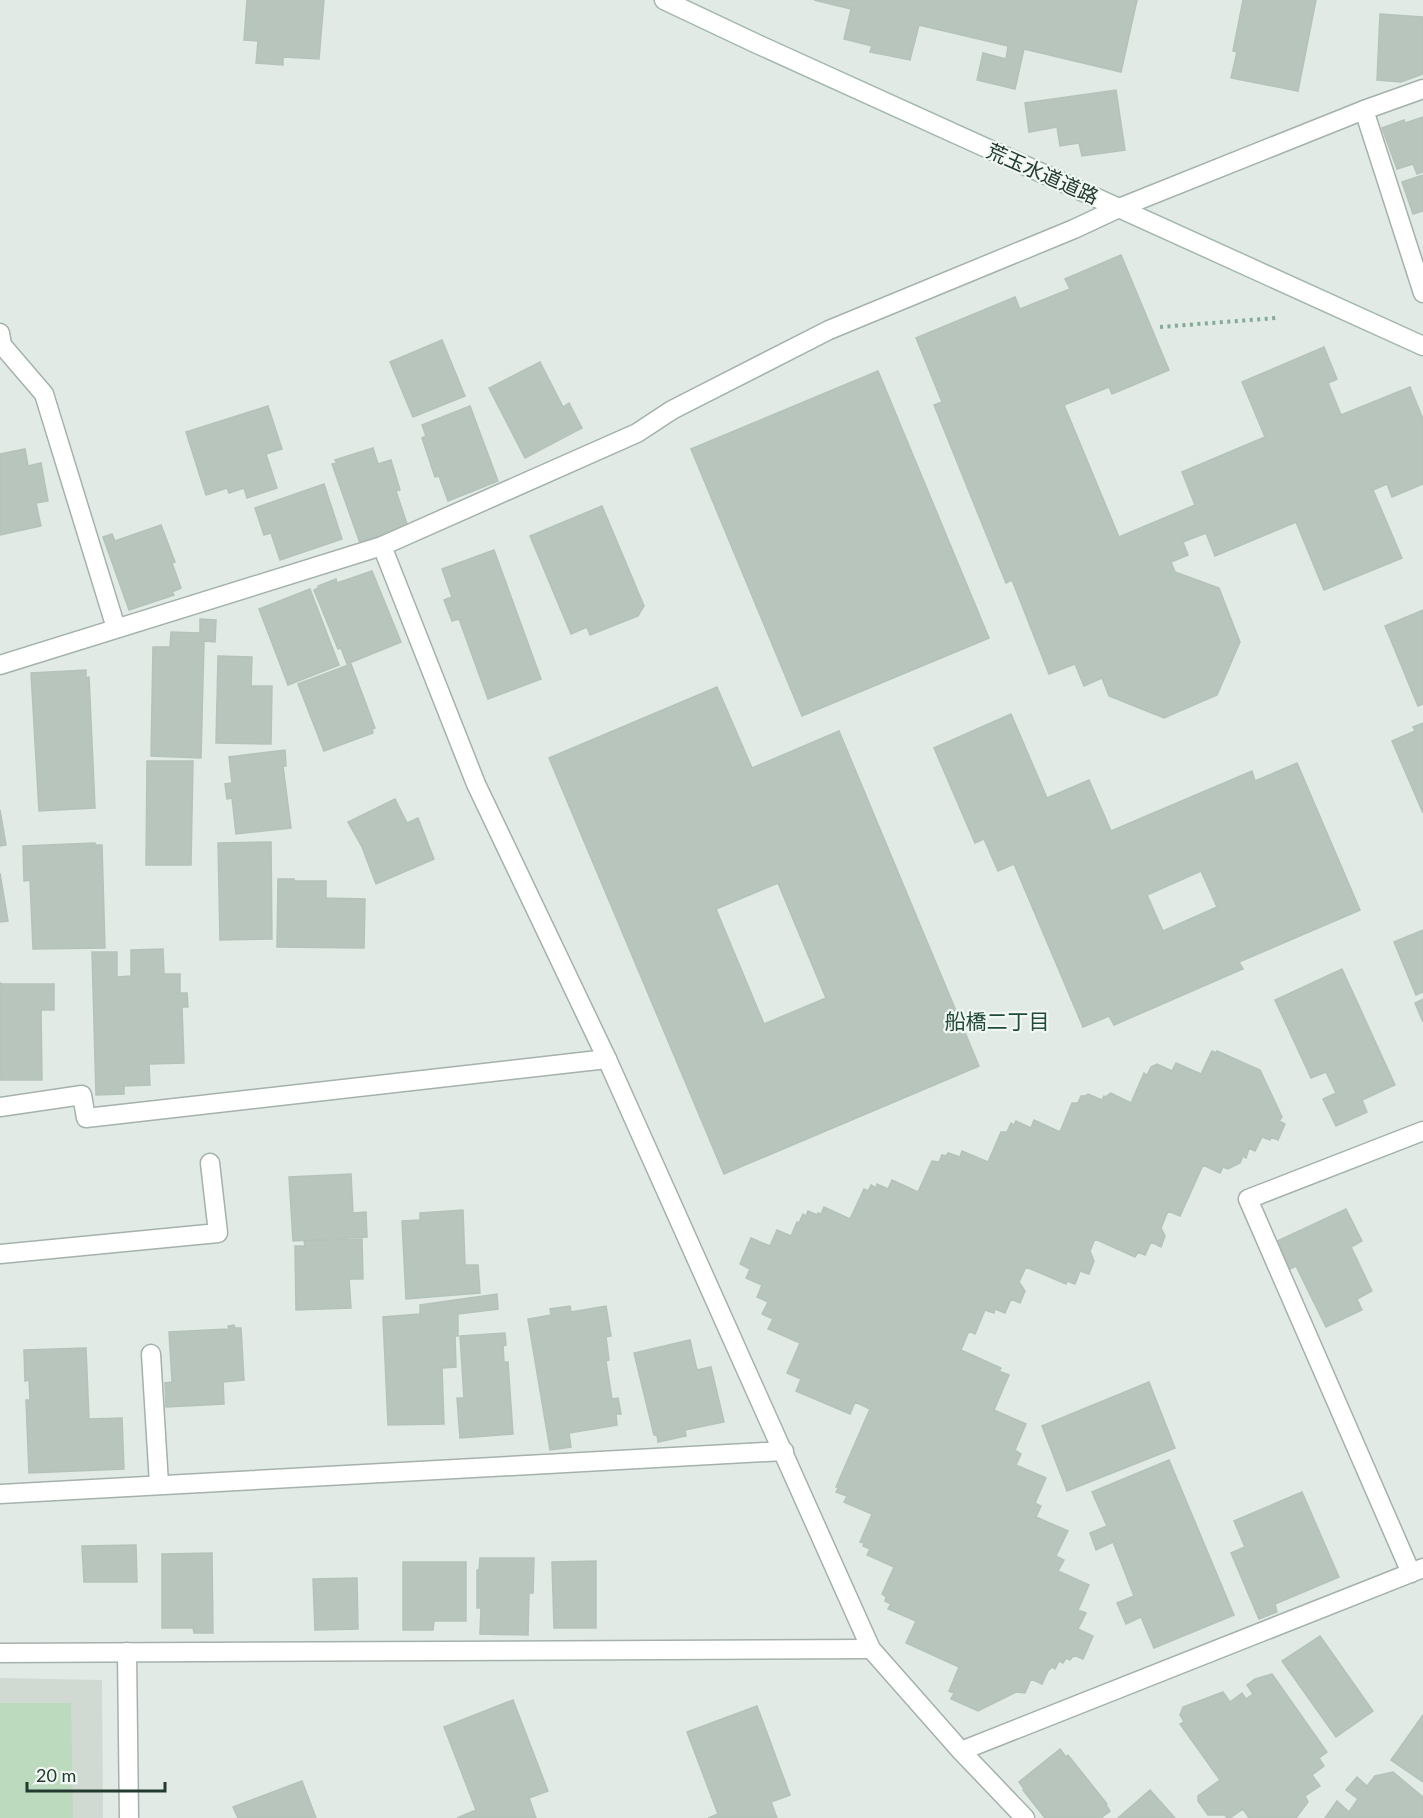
<svg xmlns="http://www.w3.org/2000/svg" width="1423" height="1818" font-family="Lato,'Noto Sans JP',sans-serif">
<style>
.built{fill:#d0dad3}
.green{fill:#bcdabe}
.building{fill:#b7c5bd;stroke:#b4c3ba;stroke-width:1.5;fill-rule:evenodd}
.lines{fill:none;stroke-linecap:round;stroke-linejoin:round}
.service-casing{stroke:#a4b2ab;stroke-width:21}
.minor-casing{stroke:#a4b2ab;stroke-width:21}
.secondary-casing{stroke:#a3b8ad;stroke-width:21}
.path{stroke:#84ab98;stroke-width:4;stroke-dasharray:3 4.5;stroke-linecap:butt}
.service{stroke:#fff;stroke-width:18}
.minor{stroke:#fff;stroke-width:18}
.secondary{stroke:#fff;stroke-width:18}
.labels{text-anchor:middle;dominant-baseline:central;stroke-width:4.5;stroke-linejoin:round;paint-order:stroke}
.street-label{font-size:20px;fill:#233a2f;stroke:#f1f7f3}
.neighbourhood-label{font-size:21px;fill:#214a38;stroke:#f1f7f3}
</style>
<rect width="100%" height="100%" fill="#e1eae5"/>
<path class="built" d="M0,1678l102,2 1,138h-103z"/>
<path class="green" d="M0,1703h71l2,115h-73z"/>
<g class="building">
<path d="M247,0h77l-5,59 -36,-2v8l-27,-2 2,-22 -14,-1z"/>
<path d="M814,0h323l-16,72 -97,-23 -9,40 -38,-9 6,-27 23,6 2,-13 -89,-21 -9,35 -40,-8 2,-6 -28,-7 7,-30z"/>
<path d="M1243,0h73l-18,91 -67,-13 6,-26 -4,-1z"/>
<path d="M1380,14l43,3v57l-22,8 -24,-2z"/>
<path d="M1116,90l9,60 -43,6 -3,-13 -19,3 -3,-19 -28,5 -4,-29z"/>
<path d="M1423,117v55l-6,2 -4,-10 -16,5 -15,-41 22,-8 1,3z"/>
<path d="M1423,175v36l-10,3 -11,-32z"/>
<path d="M1121,255l48,115 -57,24 -3,-7 -45,18 55,132 76,-32 -13,-33 83,-35 -23,-55 82,-35 13,32 -9,4 13,32 69,-28 13,32v65l-31,13 -5,-13 -14,6 29,68 -78,32 -28,-68 -81,34 -9,-23 -23,9 5,13 -17,7 4,10 44,16 21,54 -23,53 -53,23 -55,-22 -7,-18 -18,8 -9,-22 -26,10 -37,-94 -6,3 -72,-178 8,-3 -26,-64 99,-41 5,12 50,-20 -5,-10z"/>
<path d="M442,340l23,56 -52,21 -23,-55z"/>
<path d="M540,362l23,45 6,-4 13,25 -57,30 -36,-70z"/>
<path d="M878,371l111,267 -187,78 -111,-267z"/>
<path d="M268,406l14,43 -16,5 11,34 -30,10 -3,-10 -15,5 -2,-5 -21,7 -20,-63z"/>
<path d="M470,406l28,75 -50,20 -9,-25 -4,1 -13,-39 4,-2 -4,-11z"/>
<path d="M373,448l5,16 13,-4 9,30 -4,1 12,36 -48,16 -28,-79 5,-1 -2,-3z"/>
<path d="M25,449l3,17 13,-3 7,38 -12,2 5,23 -41,9v-81z"/>
<path d="M324,484l18,55 -62,21 -9,-27 -7,2 -9,-27z"/>
<path d="M602,506l42,100 -6,10 -48,19 -3,-8 -16,7 -41,-98z"/>
<path d="M161,525l14,37 -3,1 9,25 -9,4 2,3 -45,15 -26,-73 9,-3 3,7z"/>
<path d="M494,550l47,129 -53,20 -29,-80 -7,2 -8,-21 8,-3 -10,-28z"/>
<path d="M372,571l29,71 -54,22 -6,-16 -3,1 -24,-59 4,-2v-2l18,-7 1,4z"/>
<path d="M310,589l29,76 -51,20 -29,-76z"/>
<path d="M1423,610v94l-5,2 -33,-80z"/>
<path d="M200,619l16,1 -1,22 -11,-1 -3,117 -50,-2 2,-109h17l1,-15 29,1z"/>
<path d="M218,656l34,1 -1,29h21l-1,58 -55,-1z"/>
<path d="M351,664l24,64 -3,1 1,4 -49,18 -26,-67z"/>
<path d="M86,670v8l3,-1 6,131 -56,3 -8,-138z"/>
<path d="M717,687l35,81 87,-37 140,335 -255,108 -175,-416zM778,883l48,115 -62,26 -48,-115z"/>
<path d="M1011,714l36,84 42,-18 22,51 141,-60 3,10 42,-18 63,147 -121,52 4,7 -129,56 -5,-9 -26,11 -69,-163 -16,7 -14,-32 -9,4 -41,-95zM1201,871l16,36 -54,24 -16,-36z"/>
<path d="M1423,723v90l-31,-72 23,-10 -2,-4z"/>
<path d="M285,750l1,16h-3l8,62 -55,6 -4,-36 -5,1 -2,-15 7,-1 -3,-26z"/>
<path d="M147,761h46l-2,104h-45z"/>
<path d="M395,799l12,24 11,-5 16,41 -58,25 -14,-37 -14,-25z"/>
<path d="M0,810l6,35 -6,1z"/>
<path d="M271,842l1,97 -52,1 -2,-97z"/>
<path d="M95,843v2h7l3,103 -72,1 -3,-69 -6,1 -1,-35z"/>
<path d="M0,873l8,48 -8,1z"/>
<path d="M278,879h16v2h32v17l39,1 -1,49 -87,-1z"/>
<path d="M1423,930v62l-7,3 -22,-53z"/>
<path d="M163,949l1,25h16v19h7l1,14h-6l2,56 -35,1 1,21 -26,1v8l-28,1 -4,-143h25v25l14,-1v-26z"/>
<path d="M1342,969l53,116 -33,15 5,12 -31,14 -13,-27 13,-6 -10,-21 -15,6 -36,-78z"/>
<path d="M0,983l2,1h52v26h-13l1,70h-42z"/>
<path d="M1423,999v23l-8,-19z"/>
<path d="M1212,1051l5,2v-2l43,19 22,47 -3,4 6,3 -7,16 -7,-3 -1,3 -8,-3 -7,14 -6,-3 -3,10 -3,-2 -3,7 -12,6 -5,-2 -3,6 -17,-8 -23,51 -12,-5 -7,17 4,8 -4,11 -10,-5 -6,13 -7,-3 -3,5 -40,-18 -5,12 4,10 -5,13 -9,-3 -5,13 -8,-3 -1,3 -40,-17 -7,15 6,9 -5,12 -9,-4 -6,14 -10,-4 -1,4 -9,-3 -10,24 -6,-3 -8,19 40,18 -2,3 10,4 -15,35 32,14 -11,26 6,4 -5,11 30,13 -11,25 6,3 -5,11 32,14 -12,25 8,4 -6,11 31,14 -11,25 8,3 -8,16 15,7 -10,23 -7,-3 -4,1 -2,3 -4,-2 -3,5 -4,-2 -4,8 -3,-2 -4,4 -6,13 -11,-5 -6,14 -9,-1 -38,19 -27,-12 3,-6 -5,-2 10,-24 -53,-24 10,-22 -28,-12 3,-5 -6,-3 1,-4 -4,-3 12,-27 -27,-12 3,-6 -7,-3 1,-3 -4,-1 12,-28 -28,-12 3,-6 -11,-4 3,-5h-3l34,-78 -15,-7 -5,12 -54,-23 5,-12 -14,-6 13,-30 -32,-14 5,-10 -11,-5 6,-12 -11,-5 5,-12 -16,-7 4,-9 -10,-5 11,-26 19,8 7,-16 14,6 6,-14 2,1 4,-9 3,2 2,-5 9,4 1,-2 3,1 3,-7 26,12 14,-30 4,2 3,-6 5,3 1,-4 11,5 4,-9 26,12 14,-31 7,1 3,-7 4,1 2,-3 12,4 2,-6 26,11 13,-30h6l4,-9 3,2 2,-4 15,7 3,-8 26,12 12,-29h6l3,-7h4l3,-2 14,6 2,-4 1,1 6,-4 20,10 13,-30 3,2 4,-8 6,-3 15,7 4,-8 25,11z"/>
<path d="M351,1174l2,39 13,-1 1,25 -74,4 -4,-64z"/>
<path d="M1346,1209l16,32 -11,6 21,44 -15,8 5,11 -36,17 -30,-61 -8,4 -13,-28z"/>
<path d="M463,1210l2,55h13l2,28 -74,6 -4,-78 18,-1v-7z"/>
<path d="M362,1239l1,40h-14l2,29 -55,2 -1,-64h10l-1,-5z"/>
<path d="M497,1294l1,15 -40,5v22h-3l1,31 -14,1 2,56 -56,1 -5,-108 37,-3v-9z"/>
<path d="M570,1306l1,6 35,-6 5,30 -5,1 3,23 -3,1 6,38 6,-1 3,16h-5l1,11 -48,8 2,14 -21,3 -22,-131 23,-4 -1,-6z"/>
<path d="M234,1325l1,3h6l3,52 -21,2 1,22 -58,3 -1,-24 7,-1 -3,-50 60,-3 -1,-3z"/>
<path d="M505,1333l1,12 -3,1 1,16h4l5,72 -53,4 -3,-40h7l-4,-62z"/>
<path d="M690,1340l7,30 14,-3 13,55 -39,8 1,6 -28,6 -1,-7h-3l-20,-82z"/>
<path d="M86,1348l3,71 33,-1 2,51 -95,4 -3,-73h4l-1,-20 -4,1 -1,-31z"/>
<path d="M1149,1382l26,66 -108,43 -25,-65z"/>
<path d="M1169,1460l65,155 -80,33 -13,-31 -15,7 -9,-21 17,-7 -21,-54 -17,8 -6,-17 17,-7 -15,-34z"/>
<path d="M1302,1492l37,85 -64,27 2,8 -18,7 -28,-66 14,-6 -11,-26z"/>
<path d="M136,1545l1,37h-53l-2,-36z"/>
<path d="M212,1553l1,80h-19l-1,-5h-31v-74z"/>
<path d="M480,1558h54l-1,35h-4l-1,42 -48,-1 1,-26h-4v-38h2z"/>
<path d="M596,1561v67h-42l-2,-66z"/>
<path d="M403,1562h63v59h-32l-1,9h-30z"/>
<path d="M357,1578l1,51 -43,1 -2,-51z"/>
<path d="M1320,1636l53,75 -37,26 -54,-76z"/>
<path d="M1272,1674l55,78 -8,6 5,8 -12,9 8,11 -15,10 3,6 -12,16h-47l-6,-9 -13,9h-3l-2,-3h-17l-10,-14v-5l22,-16 -40,-56 4,-2 -4,-7 3,-8 40,-15 7,10 12,-9 4,6 7,-5 -6,-9 8,-6z"/>
<path d="M513,1700l35,91 -19,7 7,20h-79l19,-8 -32,-83z"/>
<path d="M757,1706l33,89 -19,7 6,16h-69l10,-4 -31,-82z"/>
<path d="M1423,1715v67l-32,-22z"/>
<path d="M1060,1749l6,8 2,-2 39,49 -1,1 4,6 -9,7h-56l-22,-28 1,-1 -5,-7z"/>
<path d="M1393,1772l30,25v21h-98l12,-17 12,11 9,-13 -12,-9 11,-13 10,9 8,-10z"/>
<path d="M302,1781l14,37h-78l-5,-11z"/>
<path d="M1150,1790l25,28h-57z"/>
</g>
<g class="lines">
<g class="service-casing">
<g id="service">
<path d="M0,333l2,12 42,49 72,234"/>
<path d="M0,665l382,-119"/>
<path d="M0,1107l82,-12 4,23 521,-59"/>
<path d="M0,1254l218,-21 -8,-70"/>
<path d="M151,1354l8,130"/>
<path d="M0,1494l784,-43"/>
</g>
</g>
<g class="minor-casing">
<g id="minor">
<path d="M1364,110l59,183"/>
<path d="M1411,1573l-163,-374 175,-68"/>
<path d="M127,1652l2,166"/>
<path d="M0,1653l871,-4"/>
<path d="M961,1751l462,-183"/>
<path d="M1025,1818l-64,-67 -90,-102 -264,-590 -131,-275 -94,-238 255,-113 35,-23 157,-80 245,-101 45,-21 245,-98 59,-21"/>
</g>
</g>
<g class="secondary-casing">
<path id="secondary" d="M664,0l91,43 668,303"/>
</g>
<path class="path" d="M1160,327l116,-9"/>
<use href="#service" class="service"/>
<use href="#minor" class="minor"/>
<use href="#secondary" class="secondary"/>
</g>
<g class="labels">
<g class="street-label">
<text transform="translate(1043 173) rotate(24)">荒玉水道道路</text>
</g>
<g class="neighbourhood-label">
<text x="997" y="1020">船橋二丁目</text>
</g>
</g>
<path d="M27 1782v9h138v-9" fill="none" stroke="#233a2f" stroke-width="3"/>
<text x="36" y="1782" font-size="18" fill="#233a2f" stroke="#f1f7f3" stroke-width="4.5" paint-order="stroke">20 m</text>
</svg>
